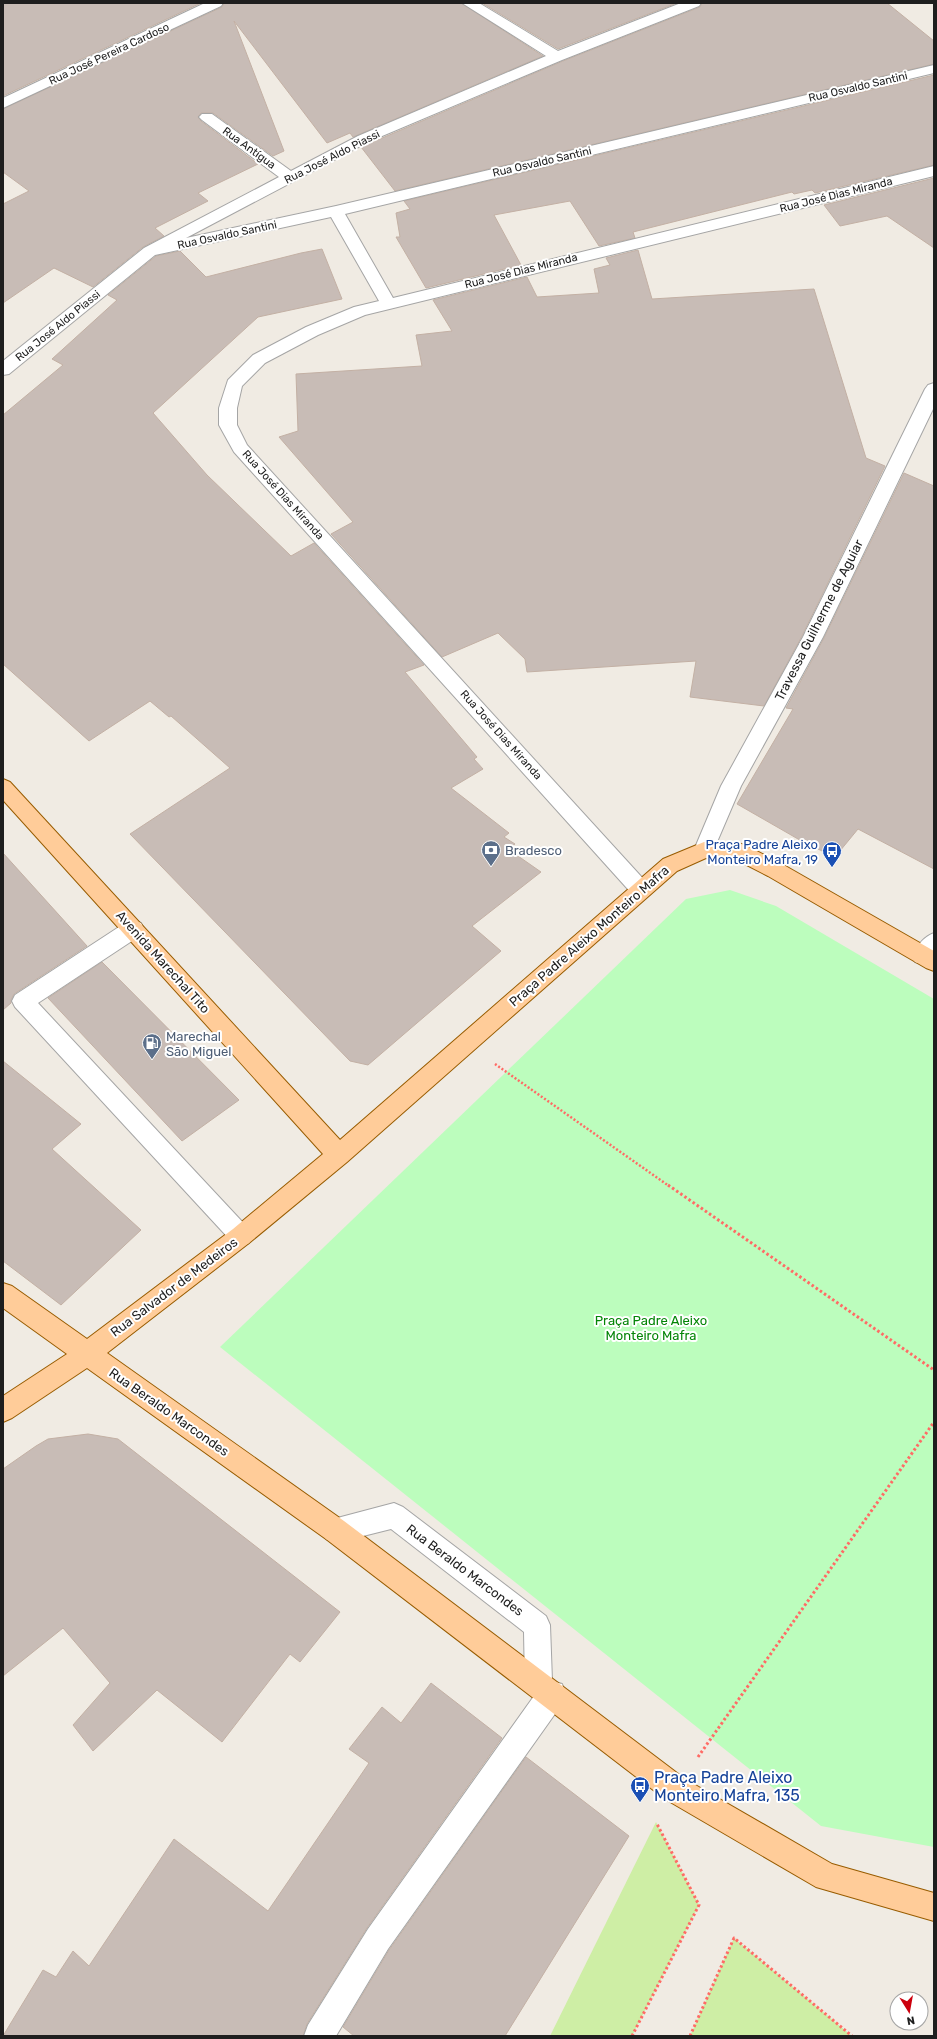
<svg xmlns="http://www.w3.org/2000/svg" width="937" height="2039" font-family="Rubik,sans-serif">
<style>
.grass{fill:#ceeea5}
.park{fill:#bcfdbd}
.building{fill:#c8bcb6;stroke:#c3b0a4}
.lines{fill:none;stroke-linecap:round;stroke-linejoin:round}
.minor-casing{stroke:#a5a5a5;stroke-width:2}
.major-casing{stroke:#985c00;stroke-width:2}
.path-far1{stroke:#ff6b65;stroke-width:2.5;stroke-dasharray:2 2;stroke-linecap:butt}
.path{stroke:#ff6b65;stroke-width:3;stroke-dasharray:2.5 2.5;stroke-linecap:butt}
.minor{fill:#fff;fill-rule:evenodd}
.major{fill:#fc9;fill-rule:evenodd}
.labels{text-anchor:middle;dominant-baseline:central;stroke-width:4;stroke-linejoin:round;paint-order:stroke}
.far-street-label{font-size:11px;fill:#1e1e1e;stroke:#fff}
.street-label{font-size:13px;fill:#1e1e1e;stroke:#fff}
.transit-label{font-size:13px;fill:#164399;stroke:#fff;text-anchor:end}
.service-label{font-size:13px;fill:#4e5e75;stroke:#fff;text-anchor:start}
.park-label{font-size:13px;fill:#038506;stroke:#fff}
.near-transit-label{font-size:16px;fill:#164399;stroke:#fff;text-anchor:start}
</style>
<rect width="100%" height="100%" fill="#f0ebe3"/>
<g class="grass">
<path d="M656,1822l43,83 -67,131h-82z"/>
<path d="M734,1938l118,98h-162z"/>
</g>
<path class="park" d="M730,890l46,16 158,93v848l-113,-21 -601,-479 466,-448z"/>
<g class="building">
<path d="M3,3h198l-198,93z"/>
<path d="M224,3h237l82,53 -190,81 -3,-4 -23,10 -93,-122 50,130 -11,5 -60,-43h-12l-3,4 3,4 57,43 -60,29 10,8 -53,27 9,8 -21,11 -50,40 -39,-19 -51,35v-99l26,-13 -26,-19v-63l219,-102z"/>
<path d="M482,3h195l-119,46z"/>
<path d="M702,3h185l47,38v23l-539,127 -34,-44 202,-86 137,-54z"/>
<path d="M934,75v90l-119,28 -3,-3 -18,4 -2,-2 -159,40 2,6 -36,8 -29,-45 -76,14 27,50 -95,23 -30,-51h4l-4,-24 14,-4 -6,-8z"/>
<path d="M934,178v70l-47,-32 -47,10 -16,-21z"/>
<path d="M322,249l20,50 -84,18 -105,96 54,62 84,81 23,-13 110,122 -19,7 72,85 -3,2 9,10 -32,19 58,45 -5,4 11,7 -7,5 33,23 -69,54 29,25 -133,114 -18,-4 -220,-227 100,-66 -59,-52 -2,1 -19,-16 -61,40 -86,-77v-249l60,-50 -11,-6 65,-59 -9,-5 48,-39 24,-5 26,26 95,-24z"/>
<path d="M638,250l14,49 162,-10 52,169 19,8 -83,170 -38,70 -74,-9 6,-36 -169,11 -2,-13 -27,-26 -56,24 -111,-123 22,-12 -74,-85 19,-6 -2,-57 126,-8 -6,-31 36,-4 -19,-31 94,-23 10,20 62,-4 -5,-24 16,-4 -4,-7z"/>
<path d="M904,473l30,13v383l-76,-40 -23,28 -30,-14 -68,-39 56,-95 -7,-1 38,-70z"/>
<path d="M3,853l84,93 -73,48 -3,6v3l-8,7z"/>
<path d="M102,962l137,138 -57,41 -134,-143z"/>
<path d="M3,1061l78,63 -29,25 89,81 -80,75 -58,-44z"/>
<path d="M88,1434l30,5 222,173 -40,50 -10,-8 -68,88 -65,-52 -64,61 -20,-26 37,-42 -47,-55 -60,48v-207l33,-23 12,-7z"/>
<path d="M431,1683l71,55 -135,190 -60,96 -4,12h-300l40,-66 13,7 17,-26 16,15 85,-127 94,72 101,-148 -20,-14 33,-42 19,16z"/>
<path d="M526,1757l103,79 -124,200h-151l-11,-9 46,-77z"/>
</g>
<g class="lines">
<g class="minor-casing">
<g id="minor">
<path d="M205,3h18l-2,3 -218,102v-10z"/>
<path d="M462,3h17l79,48 123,-48h20l-2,3 -137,54 -194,82 -182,96 150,-32 598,-141v8l-589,141 48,84 541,-132v10l-569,139 -47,20 -53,28 -23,23 -5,22v17l10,20 401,439 4,6 -4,6 -7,2 -7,-2 -400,-444 -15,-27v-17l9,-28 25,-25 53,-28 48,-20 25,-6 -48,-84 -176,38 -146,119 -6,1v-14l141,-113 135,-71 -77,-57 -3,-3 3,-3h10l79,57 67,-35 188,-80z"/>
<path d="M934,383v24l-111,230 -82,149 -30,70 -7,2 -7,-2 -3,-6 27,-64 82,-149 122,-248 3,-4z"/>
<path d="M133,920l8,3 3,6 -3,6 -103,68 211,226 4,7 -4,7 -8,4 -8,-4 -218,-236 -3,-6 3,-6 110,-72z"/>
<path d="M934,933c0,16 3,37 -19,29l-3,-6c5,-10 11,-19 22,-23z"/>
<path d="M394,1503l9,4 143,109 4,9 2,56 10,3 4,10 -4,10 -174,245 -52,87h-32l4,-11 60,-96 166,-233 -5,-2 -4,-10 -1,-52 -133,-103 -56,14 -9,-4 -4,-9 4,-9z"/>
</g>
</g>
<g class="major-casing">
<path id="major" d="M3,779l7,3 330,358 323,-281 41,-17 34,1 7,2 37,19 152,87v20l-8,-3 -158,-92 -33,-17 -29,-1 -29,13 -330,291 -98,81 -142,110 237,168 341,258 147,85 102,29v28l-118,-34 -151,-88 -339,-260 -239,-171 -75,50 -9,4v-26l64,-42 -64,-46v-25l9,3 75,53 146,-110 90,-75 -320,-354z"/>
</g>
<path class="path-far1" d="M495,1064l174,122"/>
<g class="path">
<path d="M668,1185l266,185"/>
<path d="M698,1757l236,-335"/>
<path d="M632,2036l67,-131 -42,-81"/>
<path d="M690,2036l44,-98 118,98"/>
</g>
<use href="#minor" class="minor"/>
<use href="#major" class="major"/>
</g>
<defs>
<g id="bank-pin" transform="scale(1)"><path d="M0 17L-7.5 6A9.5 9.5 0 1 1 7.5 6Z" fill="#5c6f8a" stroke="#fff"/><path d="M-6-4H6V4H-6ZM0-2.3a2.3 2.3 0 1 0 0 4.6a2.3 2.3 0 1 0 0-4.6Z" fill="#fff"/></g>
<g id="bus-pin" transform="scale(1)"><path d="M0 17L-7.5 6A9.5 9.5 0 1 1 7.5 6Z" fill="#1a4fb4" stroke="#fff"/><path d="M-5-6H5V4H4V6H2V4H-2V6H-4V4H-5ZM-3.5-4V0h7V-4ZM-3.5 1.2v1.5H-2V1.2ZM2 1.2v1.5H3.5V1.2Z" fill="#fff"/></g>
<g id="fuel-pin" transform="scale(1)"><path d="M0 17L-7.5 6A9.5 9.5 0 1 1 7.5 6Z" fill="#5c6f8a" stroke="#fff"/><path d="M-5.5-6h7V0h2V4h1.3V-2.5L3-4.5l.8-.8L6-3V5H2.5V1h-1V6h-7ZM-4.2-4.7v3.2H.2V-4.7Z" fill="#fff"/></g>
</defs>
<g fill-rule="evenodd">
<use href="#bank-pin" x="491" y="850"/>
<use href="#bus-pin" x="832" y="851"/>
<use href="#fuel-pin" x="152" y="1043"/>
<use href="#bus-pin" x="640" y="1786"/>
</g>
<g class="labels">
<g class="far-street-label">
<text transform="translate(109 54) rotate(-25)">Rua José Pereira Cardoso</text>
<text transform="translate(858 87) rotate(-13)">Rua Osvaldo Santini</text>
<text transform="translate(249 148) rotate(36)">Rua Antígua</text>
<text transform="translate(332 157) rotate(-27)">Rua José Aldo Piassi</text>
<text transform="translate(542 162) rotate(-13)">Rua Osvaldo Santini</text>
<text transform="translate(836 195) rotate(-14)">Rua José Dias Miranda</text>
<text transform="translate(227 235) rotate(-12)">Rua Osvaldo Santini</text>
<text transform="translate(521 271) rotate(-14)">Rua José Dias Miranda</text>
<text transform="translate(58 326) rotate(-39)">Rua José Aldo Piassi</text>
<text transform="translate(283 495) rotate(48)">Rua José Dias Miranda</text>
<text transform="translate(501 735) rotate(48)">Rua José Dias Miranda</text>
</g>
<g class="street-label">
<text transform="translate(819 620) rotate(-63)">Travessa Guilherme de Aguiar</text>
<text transform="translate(589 936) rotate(-41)">Praça Padre Aleixo Monteiro Mafra</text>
<text transform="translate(163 962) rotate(48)">Avenida Marechal Tito</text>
<text transform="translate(174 1287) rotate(-37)">Rua Salvador de Medeiros</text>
<text transform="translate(169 1412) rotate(35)">Rua Beraldo Marcondes</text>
<text transform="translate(465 1570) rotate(37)">Rua Beraldo Marcondes</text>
</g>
<g class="transit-label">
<text x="818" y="844">Praça Padre Aleixo<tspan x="818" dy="15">Monteiro Mafra, 19</tspan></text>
</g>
<g class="service-label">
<text x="505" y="850">Bradesco</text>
<text x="166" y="1036">Marechal<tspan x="166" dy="15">São Miguel</tspan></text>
</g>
<g class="park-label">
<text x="651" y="1320">Praça Padre Aleixo<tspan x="651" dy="15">Monteiro Mafra</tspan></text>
</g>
<g class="near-transit-label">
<text x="654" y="1777">Praça Padre Aleixo<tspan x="654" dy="18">Monteiro Mafra, 135</tspan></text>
</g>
</g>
<rect width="937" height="2039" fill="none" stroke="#1e1e1e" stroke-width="8"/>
<g transform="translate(909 2011) rotate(169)"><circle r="19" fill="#ffffff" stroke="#a5a5a5"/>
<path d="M0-3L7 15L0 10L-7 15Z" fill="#cc000d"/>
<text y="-6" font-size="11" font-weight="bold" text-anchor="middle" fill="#1e1e1e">N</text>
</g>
</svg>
